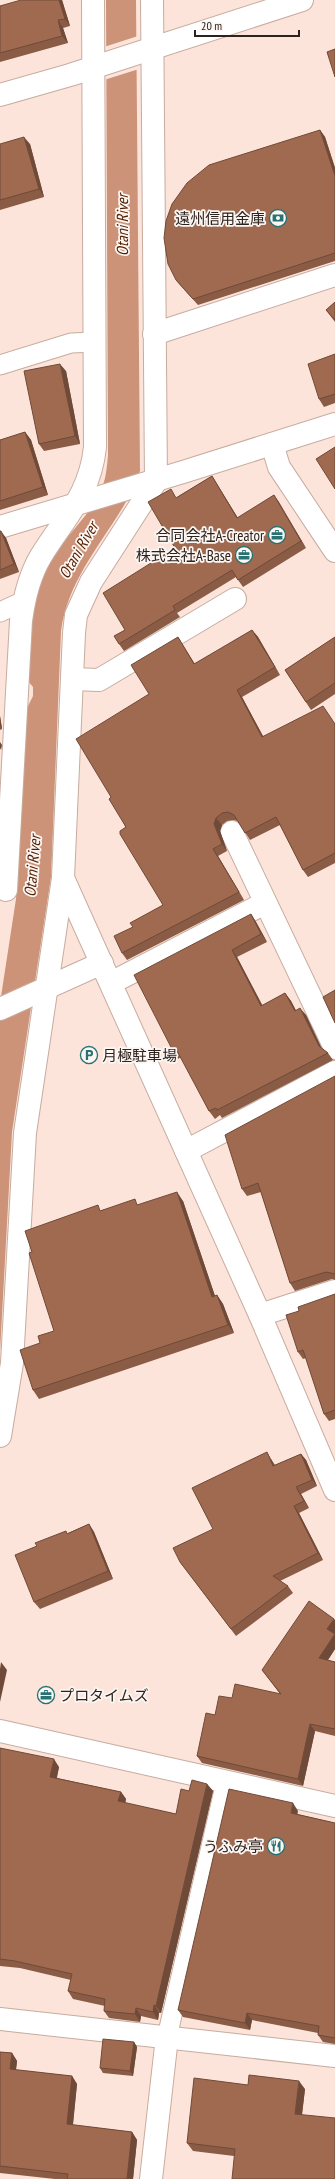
<svg xmlns="http://www.w3.org/2000/svg" width="335" height="2179" font-family="'PT Sans Narrow','Noto Sans JP',sans-serif">
<style>
.water{fill:#cd9379}
.pier{fill:#fce4da}
.lines{fill:none;stroke-linecap:round;stroke-linejoin:round}
.service-casing{stroke:#c7ac9f;stroke-width:21}
.minor-casing{stroke:#c7ac9f;stroke-width:24}
.tertiary-casing{stroke:#c7ac9f;stroke-width:24}
.service{stroke:#fff;stroke-width:19}
.minor{stroke:#fff;stroke-width:22}
.tertiary{stroke:#fff;stroke-width:22}
.wall{fill:#8a5b45}
.shaded-wall{fill:#704a38}
.building{fill:#a06a50;stroke:#704a38}
.labels{text-anchor:middle;dominant-baseline:central;stroke-width:3.5;stroke-linejoin:round;paint-order:stroke}
.poi-label{font-size:15px;fill:#2d221e;stroke:#fcf6f3;text-anchor:end}
.water-label{font-size:16px;font-style:italic;fill:#541f01;stroke:#fcf6f3}
</style>
<rect width="100%" height="100%" fill="#fce4da"/>
<path class="water" d="M106,0h30l4,471c-5,12 -10,25 -17,36 -25,41 -55,75 -62,124l-10,246 -39,255 -12,220v-349l16,-104 10,-189 7,-14v-9l-5,-6c2,-41 1,-82 22,-119 14,-25 39,-45 51,-72 5,-10 6,-24 7,-35z"/>
<path class="pier" d="M138,36l1,33 -35,11v-33z"/>
<g class="lines">
<g class="service-casing">
<g id="service">
<path d="M0,365l71,-22 24,-1"/>
<path d="M0,612l24,-11"/>
<path d="M167,2037l59,-255"/>
</g>
</g>
<g class="minor-casing">
<g id="minor">
<path d="M154,334l181,-59"/>
<path d="M272,444l7,23 56,84"/>
<path d="M0,527l183,-55 152,-48"/>
<path d="M72,679l27,1 136,-81"/>
<path d="M232,832l103,216"/>
<path d="M63,878l197,437 75,175"/>
<path d="M6,890l15,-269c3,-23 8,-45 20,-65 24,-39 49,-61 54,-109l-2,-447"/>
<path d="M111,983l154,-80"/>
<path d="M0,1009l102,-46"/>
<path d="M186,1151l149,-79"/>
<path d="M260,1315l75,-24"/>
<path d="M0,1436l12,-73 13,-230 38,-255 11,-245 2,-18 15,-33 65,-101 -4,-481"/>
<path d="M0,2019l335,37"/>
<path d="M151,2179l16,-142"/>
</g>
</g>
<g class="tertiary-casing">
<g id="tertiary">
<path d="M0,95l70,-20 232,-75"/>
<path d="M0,1731l335,75"/>
</g>
</g>
<use href="#service" class="service"/>
<use href="#minor" class="minor"/>
<use href="#tertiary" class="tertiary"/>
</g>
<g class="wall">
<path d="M62,0l8,26 -7,2 5,15 -68,19v-56z"/>
<path d="M320,130l5,7 10,31v93l-137,44 -17,-19 -5,-6z"/>
<path d="M0,144h30l14,53 -44,13z"/>
<path d="M335,302v20l-9,-12z"/>
<path d="M335,354v49l-11,4 -5,-8z"/>
<path d="M66,371l14,73 -36,7 -5,-7z"/>
<path d="M25,432l6,8 17,55 -48,15v-70z"/>
<path d="M212,476l26,42 36,-23 32,53 -63,39 -7,-10 -59,36 3,4 -56,34 -5,-7 6,-14 50,-82 2,-51z"/>
<path d="M0,531l6,7 13,34 -19,7z"/>
<path d="M252,630l6,7 22,38 -38,22 21,39 72,-12v139l-27,14 -5,-7 -23,-45 -30,15 -12,-19 -5,-1 -6,1 -5,4 -2,6 7,20 -9,5 26,44 -117,60 -5,-7 11,-26 30,-22 -52,-108 38,-103 29,-57 17,27z"/>
<path d="M335,637v57l-24,16 -26,-40z"/>
<path d="M0,716l2,13 -2,1z"/>
<path d="M251,914l5,8 11,20 -30,15 25,49 23,-13 6,8 5,10 10,4 15,33 7,5 5,7 -111,58 -2,-3 -5,4 -6,-8 -28,-54 -3,2 -5,-8z"/>
<path d="M335,1076v204l-3,-1 -37,12 -5,-8 -29,-91 -14,4 -5,-7z"/>
<path d="M183,1201l32,95 2,-1 6,9 11,29 -195,66 -6,-9 21,-59 -22,-79 70,-42 37,-5z"/>
<path d="M335,1294v125l-6,2 -5,-7 -18,-56 -3,1 -5,-7 1,-41z"/>
<path d="M301,1454l5,6 11,26 -16,8 8,14 -10,5 24,47 -43,21 8,5 5,7 -57,43 -56,-74 33,-33 58,-70 4,6z"/>
<path d="M89,1524l5,8 19,47 -73,30 -6,-7 34,-69z"/>
<path d="M335,1620v13l-1,1h1v15l-7,11 7,2v74l-20,-5 -12,55 -101,-23 -5,-7 18,-41 17,-17 48,-4 -18,-24z"/>
<path d="M0,1748l59,19 -2,11 64,14 5,7 -1,4 51,11 13,-23 18,-7 6,7 -52,222h-2l-1,7 -17,-4 -1,6 -31,-4 -5,-7 1,-5 -32,-7 -5,-8 3,-11 -51,-12 -20,-2z"/>
<path d="M298,1811l-1,3 38,9v221l-12,-2 -5,-7v-2l-66,-13 -2,10 -67,-13 -5,-7z"/>
<path d="M134,2042l3,5 -4,29 -30,-3 -3,-5z"/>
<path d="M0,2052l12,1 5,8 -1,9 56,6 5,8 -4,41 59,7 5,8 -4,39h-78l-55,-6v4z"/>
<path d="M248,2085l57,4 -3,26 -68,41 -41,-5 -6,-8z"/>
</g>
<g class="shaded-wall">
<path d="M59,0h3l8,26 -5,-7z"/>
<path d="M58,20l5,8 5,15 -6,-7z"/>
<path d="M320,130l5,7 10,31v8z"/>
<path d="M24,137l6,7 14,53 -5,-8z"/>
<path d="M60,364l6,7 14,73 -5,-8z"/>
<path d="M25,432l6,8 17,55 -5,-8z"/>
<path d="M212,476l5,8 25,41 -5,-7z"/>
<path d="M274,495l5,7 27,46 -5,-7z"/>
<path d="M1,531l5,7 13,34 -5,-8z"/>
<path d="M252,630l6,7 22,38 -5,-8z"/>
<path d="M237,690l5,7 25,47 -5,-7z"/>
<path d="M0,716l2,13 -2,-3z"/>
<path d="M0,742l2,3 -1,5 -1,-2z"/>
<path d="M216,818l6,7 -2,6 7,20 -5,-7 -8,-20z"/>
<path d="M213,849l5,7 26,44 -5,-8z"/>
<path d="M251,914l5,8 11,20 -6,-8z"/>
<path d="M232,950l5,7 30,57 -6,-8z"/>
<path d="M285,993l6,8 9,17 -5,-7z"/>
<path d="M300,1008l6,7 18,38 -5,-7z"/>
<path d="M177,1192l6,9 35,104 -6,-8z"/>
<path d="M217,1295l6,9 11,29 -6,-8z"/>
<path d="M267,1452l4,7 7,14 -5,-7z"/>
<path d="M301,1454l5,6 11,26 -5,-6z"/>
<path d="M296,1487l5,7 8,14 -5,-7z"/>
<path d="M294,1506l5,7 24,47 -5,-7z"/>
<path d="M89,1524l5,8 19,47 -5,-8z"/>
<path d="M334,1619l1,1v13l-2,3 -6,-7z"/>
<path d="M335,1634v15l-11,17 -5,-8z"/>
<path d="M1,1662l6,8 -7,32v-33z"/>
<path d="M310,1724l5,7 -12,55 -5,-7z"/>
<path d="M54,1759l5,8 -4,17 -5,-7z"/>
<path d="M207,1784l6,7 -52,222 -5,-7z"/>
<path d="M121,1792l5,7 -2,10 -6,-8z"/>
<path d="M293,1803l5,8 -2,9 -5,-7z"/>
<path d="M154,2005l5,8 -1,7 -5,-8z"/>
<path d="M136,2008l5,8 -1,6 -5,-8z"/>
<path d="M247,2013l5,7 -2,10 -5,-7z"/>
<path d="M134,2042l3,5 -4,29 -3,-5z"/>
<path d="M12,2053l5,8 -2,16 -5,-8z"/>
<path d="M72,2076l5,8 -5,48 -5,-8z"/>
<path d="M299,2081l6,8 -4,33 -6,-8z"/>
<path d="M132,2132l5,8 -4,39h-6z"/>
</g>
<g class="building">
<path d="M21,0h38l6,19 -7,1 4,16 -62,17v-47z"/>
<path d="M335,49v28l-8,-25z"/>
<path d="M320,130l15,46v77l-142,46 -17,-19 -8,-16 -4,-26 2,-17 6,-17 15,-21 22,-18z"/>
<path d="M24,137l15,52 -39,11v-56z"/>
<path d="M335,302v18l-9,-10z"/>
<path d="M335,354v40l-16,5 -11,-35z"/>
<path d="M60,364l15,72 -36,8 -15,-73z"/>
<path d="M25,432l18,55 -43,14v-61z"/>
<path d="M335,447v42l-19,-30z"/>
<path d="M212,476l25,42 37,-23 27,46 -63,39 -6,-10 -59,36 2,4 -56,34 -5,-8 11,-6 -22,-37 72,-45 -27,-46 23,-13 5,9z"/>
<path d="M0,531h1l13,33 -14,6z"/>
<path d="M252,630l23,37 -38,23 25,47 61,-31 12,18v129l-32,17 -27,-53 -31,16 -11,-18 -6,-3 -6,1 -6,5 -2,6 8,20 -9,5 26,43 -117,61 -8,-17 19,-9 -3,-4 33,-18 -43,-71v-3l6,-4 -17,-28 2,-2 -35,-58 73,-45 -18,-29 47,-28 16,27z"/>
<path d="M335,637v46l-29,19 -21,-32z"/>
<path d="M251,914l10,20 -29,16 29,56 24,-13 10,18 5,-3 19,38 9,7 -111,57 -1,-2 -7,3 -33,-62 -3,2 -39,-76z"/>
<path d="M335,990v33l-12,-26z"/>
<path d="M335,1076v198l-9,-2 -36,11 -32,-100 -16,6 -17,-54z"/>
<path d="M177,1192l35,105 5,-2 11,30 -195,65 -13,-40 20,-7 -2,-7 16,-5 -25,-78 3,-1 -7,-21 73,-26 2,6 35,-12 2,6z"/>
<path d="M335,1294v116l-11,4 -21,-64 -5,2 -12,-37 13,-4 -1,-4z"/>
<path d="M267,1452l6,14 28,-12 11,26 -16,7 8,14 -10,5 24,47 -45,23 15,10 -57,43 -51,-67 -7,-14 40,-19 -21,-41z"/>
<path d="M89,1524l19,47 -74,31 -19,-47 22,-9 -2,-3 31,-12 1,3z"/>
<path d="M309,1601l25,18 -7,10 8,5 -16,24 16,4v67l-25,-5 -12,55 -101,-23 9,-43 9,2 4,-19 13,2 3,-14 46,10 -19,-24z"/>
<path d="M0,1748l54,11 -4,18 71,15 -3,9 58,13 5,-25 8,2 3,-11 15,4 -51,222 -2,-1 -1,7 -17,-4 -1,6 -31,-3 1,-12 -37,-8 4,-17 -57,-13 -15,-2z"/>
<path d="M229,1789l64,14 -2,10 44,10v215l-17,-3 1,-9 -72,-13 -2,10 -67,-13z"/>
<path d="M103,2039l31,3 -4,29 -30,-3z"/>
<path d="M0,2052l12,1 -2,16 62,7 -5,48 65,8 -5,47h-60l1,-5 -68,-8z"/>
<path d="M249,2075l50,6 -4,33 40,4v61h-103l3,-30 -48,-6 7,-65 54,7z"/>
</g>
<defs>
<g id="bank-ring" transform="scale(0.9)"><circle r="9.5" fill="#fcf6f3" stroke="#287273" stroke-width="1.5"/><path d="M-6-4H6V4H-6ZM0-2.3a2.3 2.3 0 1 0 0 4.6a2.3 2.3 0 1 0 0-4.6Z" fill="#287273"/></g>
<g id="office-ring" transform="scale(0.9)"><circle r="9.5" fill="#fcf6f3" stroke="#287273" stroke-width="1.5"/><path d="M-6-3h4V-5.5h4V-3h4V5H-6ZM-1-4.5V-3h2v-1.5ZM-6 0V1H6V0Z" fill="#287273"/></g>
<g id="parking-ring" transform="scale(0.9)"><circle r="9.5" fill="#fcf6f3" stroke="#287273" stroke-width="1.5"/><path d="M-3.5-5.5H1a3.5 3.5 0 0 1 0 7H-1V5.5H-3.5ZM-1-3.4V-.6H.8a1.4 1.4 0 0 0 0-2.8Z" fill="#287273"/></g>
<g id="restaurant-ring" transform="scale(0.9)"><circle r="9.5" fill="#fcf6f3" stroke="#287273" stroke-width="1.5"/><path d="M-5-6h1v4h1v-4h1v4h1v-4h1v5L-1.5 .5V6h-2V.5L-5-1ZM5-6V6H3V1.5H1.5Q1.5-4 5-6Z" fill="#287273"/></g>
</defs>
<g fill-rule="evenodd">
<use href="#bank-ring" x="278" y="218"/>
<use href="#office-ring" x="277" y="535"/>
<use href="#office-ring" x="244" y="555"/>
<use href="#parking-ring" x="89" y="1055"/>
<use href="#office-ring" x="46" y="1695"/>
<use href="#restaurant-ring" x="276" y="1846"/>
</g>
<g class="labels">
<g class="poi-label">
<text x="265" y="218">遠州信用金庫</text>
<text x="264" y="535">合同会社A-Creator</text>
<text x="231" y="555">株式会社A-Base</text>
<text x="102" y="1055" text-anchor="start">月極駐車場</text>
<text x="59" y="1695" text-anchor="start">プロタイムズ</text>
<text x="263" y="1846">うふみ亭</text>
</g>
<g class="water-label">
<text transform="translate(122 225) rotate(-90)">Otani River</text>
<text transform="translate(78 550) rotate(-60)">Otani River</text>
<text transform="translate(32 866) rotate(-85)">Otani River</text>
</g>
</g>
<path d="M195 30v6h104v-6" fill="none" stroke="#2d221e" stroke-width="2"/>
<text x="201" y="30" font-size="12" fill="#2d221e" stroke="#fcf6f3" stroke-width="3" paint-order="stroke">20 m</text>
</svg>
